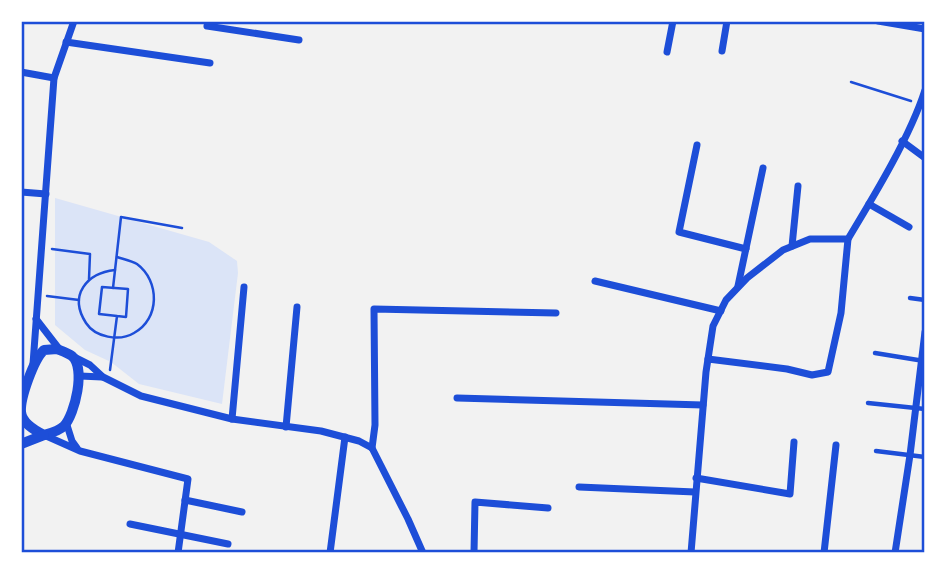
<svg xmlns="http://www.w3.org/2000/svg" width="946" height="574" font-family="Poppins,sans-serif">
<style>
.green{fill:#dbe4f7}
.lines{fill:none;stroke-linecap:round;stroke-linejoin:round}
.path{stroke:#1d4ed8;stroke-width:2.5}
.service{stroke:#1d4ed8;stroke-width:4.5}
.minor{stroke:#1d4ed8;stroke-width:7}
.tertiary{stroke:#1d4ed8;stroke-width:10}
.neatline{fill:none;stroke:#1d4ed8;stroke-width:2.5}
</style>
<rect width="100%" height="100%" fill="#f2f2f2"/>
<path class="green" d="M55,198l154,44 28,19 1,12 -16,131 -83,-20 -28,-22 -26,-12 -30,-25z"/>
<g class="lines">
<g class="path">
<path d="M851,82l60,19"/>
<path d="M52,249l38,5 -1,25"/>
<path d="M115,270c-28,3 -47,25 -29,53 9,14 33,19 48,10 26,-14 26,-52 3,-69 -5,-3 -14,-5 -20,-7"/>
<path d="M113,288l8,-71 61,11"/>
<path d="M47,296l32,4"/>
<path d="M110,370l7,-54 -18,-2 3,-27 26,2 -2,28 -9,-1"/>
</g>
<g class="service">
<path d="M910,298l15,2"/>
<path d="M875,353l49,8"/>
<path d="M868,403l57,6"/>
<path d="M876,451l49,6"/>
</g>
<g class="minor">
<path d="M208,21l-1,5 92,14"/>
<path d="M878,21l47,8"/>
<path d="M66,42l144,21"/>
<path d="M722,51l5,-30"/>
<path d="M667,52l6,-31"/>
<path d="M21,72l33,6"/>
<path d="M902,141l23,17"/>
<path d="M697,145l-18,87 67,17"/>
<path d="M21,192l25,2"/>
<path d="M869,204l40,23"/>
<path d="M792,246l6,-60"/>
<path d="M595,281l126,30"/>
<path d="M738,286l25,-118"/>
<path d="M36,319l24,31"/>
<path d="M74,357l16,8 13,12 38,19 91,23 89,12 38,10 13,7 36,71 15,34"/>
<path d="M708,359l79,10 25,6 16,-3 13,-59 7,-74"/>
<path d="M33,364l21,-286 20,-57"/>
<path d="M80,376l22,1"/>
<path d="M457,398l246,7"/>
<path d="M232,419l12,-132"/>
<path d="M66,422l6,19 5,7"/>
<path d="M286,427l11,-120"/>
<path d="M44,435l36,16 108,28 -10,74"/>
<path d="M372,448l3,-23 -1,-116 182,4"/>
<path d="M696,478l94,16 4,-52"/>
<path d="M579,487l116,5"/>
<path d="M185,500l57,12"/>
<path d="M130,524l98,20"/>
<path d="M330,553l15,-116"/>
<path d="M474,553l1,-51 73,6"/>
<path d="M691,553l15,-181 7,-46 13,-26 21,-22 36,-28 27,-11h38c26,-43 62,-102 77,-149"/>
<path d="M824,553l12,-108"/>
<path d="M895,553l15,-98 15,-123"/>
</g>
<g class="tertiary">
<path d="M57,349c5,2 11,4 15,7 14,12 3,58 -8,70 -5,5 -13,7 -20,9 -10,-5 -22,-12 -23,-23 -1,-14 13,-53 23,-62z"/>
<path d="M21,444l23,-9"/>
</g>
</g>
<rect width="946" height="574" fill="none" stroke="#ffffff" stroke-width="46"/>
<rect x="23" y="23" width="900" height="528" class="neatline"/>
</svg>
